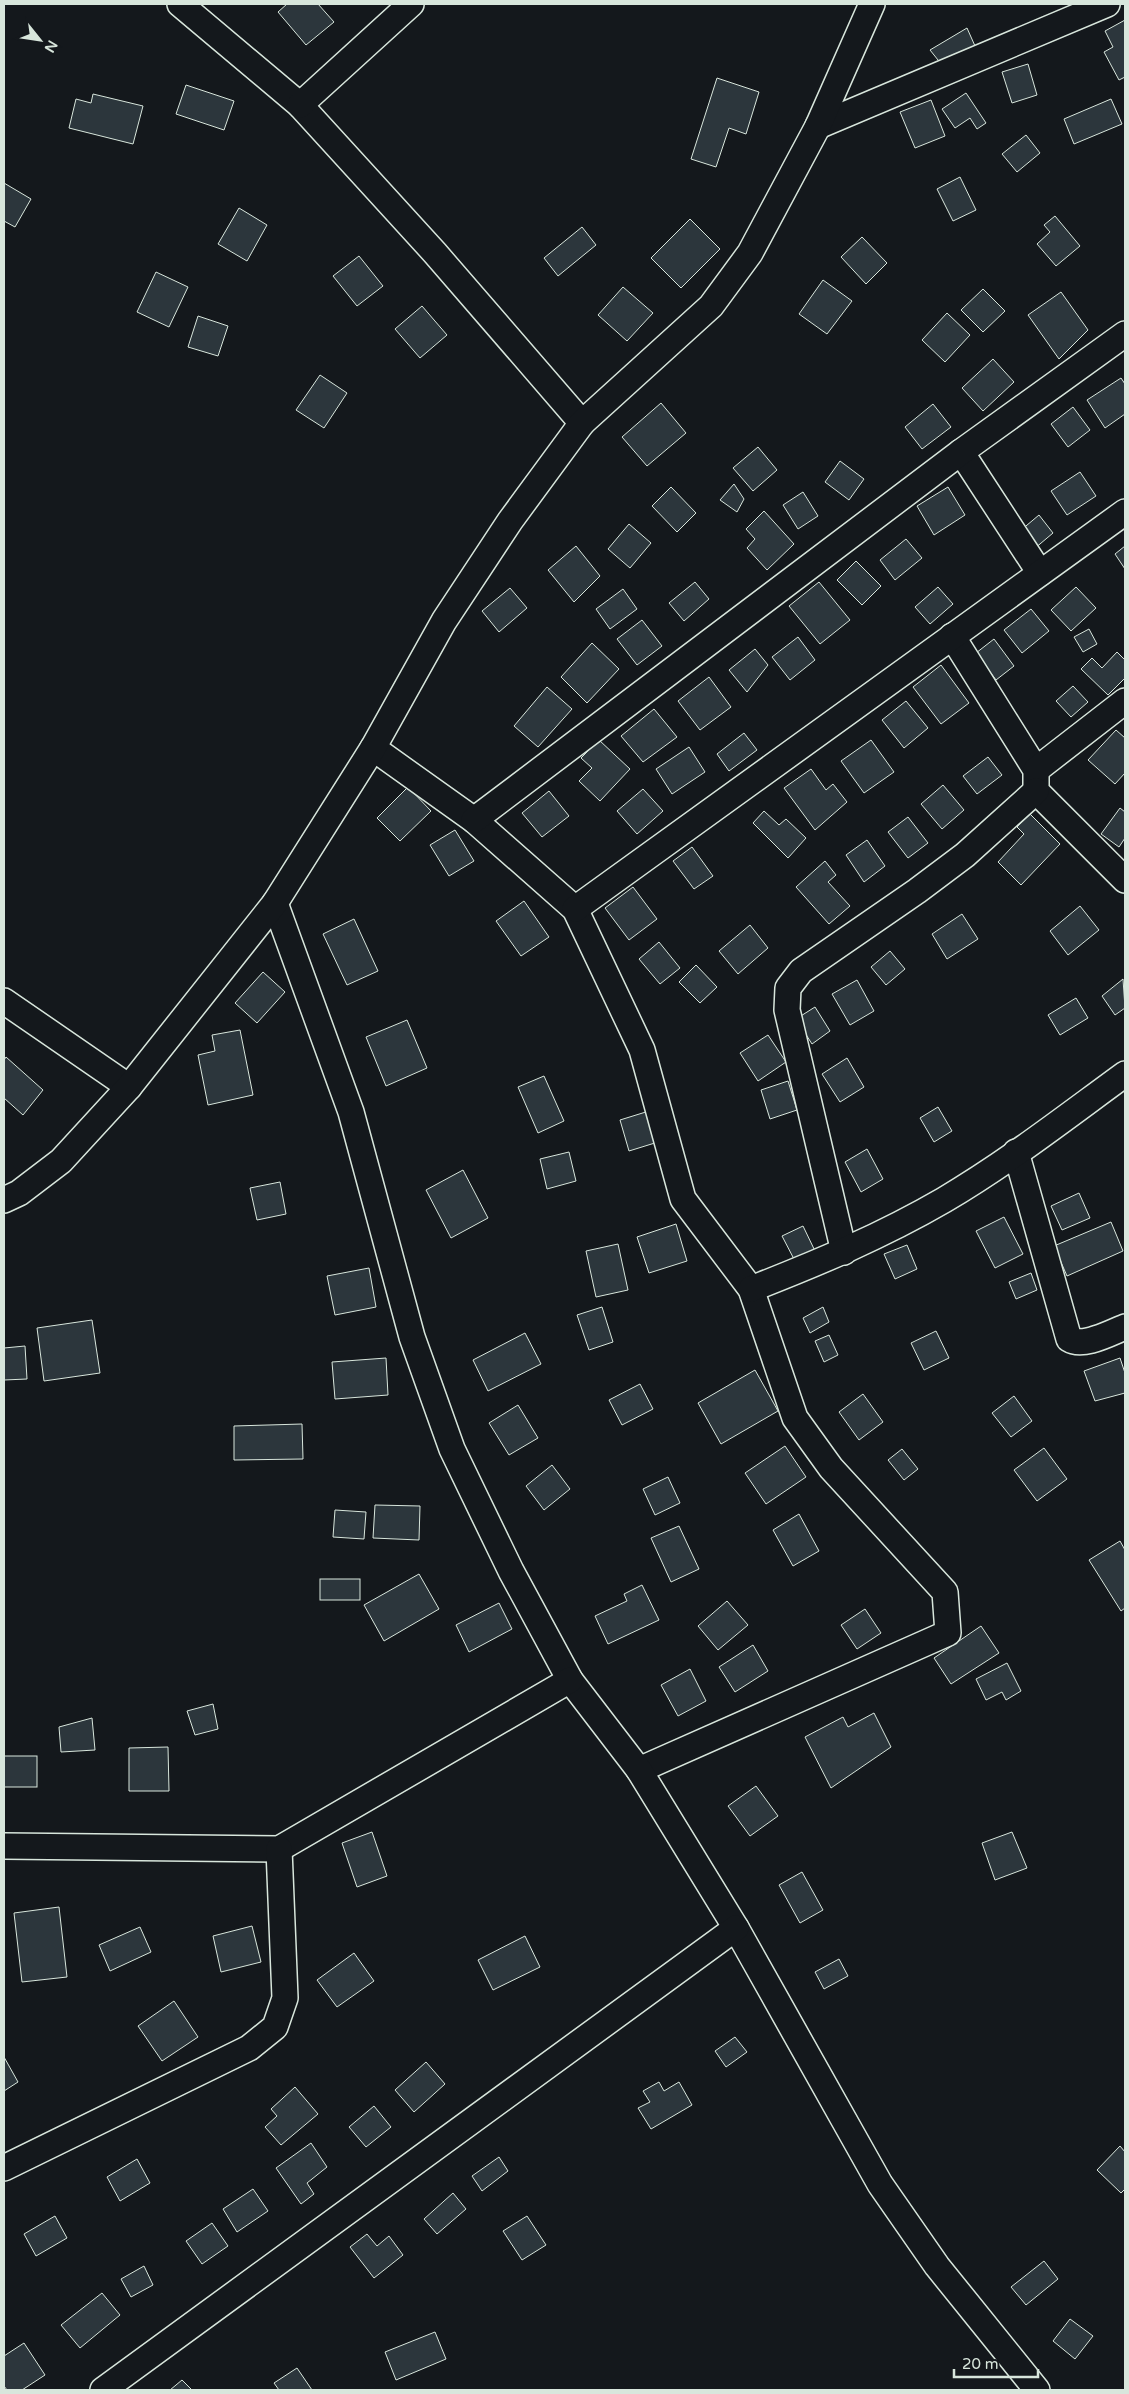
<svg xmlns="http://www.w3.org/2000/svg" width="1129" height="2394" font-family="'Varela Round',sans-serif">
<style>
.building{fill:#2c363c;stroke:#d8e6dc}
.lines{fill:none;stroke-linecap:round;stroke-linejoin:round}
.street-casing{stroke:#d8e6dc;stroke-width:28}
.street{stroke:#14181c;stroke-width:25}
</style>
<rect width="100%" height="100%" fill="#14181c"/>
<g class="building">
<path d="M287,4h31l16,18 -28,23 -28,-33z"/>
<path d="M1125,20v57l-6,3 -15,-28 9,-5 -8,-16z"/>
<path d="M967,28l8,18 -33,19 -12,-15z"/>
<path d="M1028,64l9,31 -25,8 -10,-31z"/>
<path d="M717,78l42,14 -13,42 -17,-6 -13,39 -25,-8z"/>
<path d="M186,85l48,16 -10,29 -48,-16z"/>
<path d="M966,93l20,30 -9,6 -7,-11 -15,10 -13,-19z"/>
<path d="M93,94l50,12 -10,38 -64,-16 7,-29 15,4z"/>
<path d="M1111,99l11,25 -48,20 -10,-25z"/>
<path d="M931,100l14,36 -30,12 -15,-36z"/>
<path d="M1026,135l14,18 -23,19 -15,-18z"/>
<path d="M960,177l16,33 -23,11 -16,-32z"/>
<path d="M4,183l27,16 -16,28 -11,-6z"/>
<path d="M239,208l28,17 -20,36 -29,-17z"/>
<path d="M1055,216l25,30 -24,20 -19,-22 13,-12 -6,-7z"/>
<path d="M690,219l30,30 -39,39 -30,-30z"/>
<path d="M582,227l14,18 -38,31 -14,-18z"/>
<path d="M862,237l25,26 -21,21 -25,-27z"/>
<path d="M359,256l24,30 -26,20 -24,-30z"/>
<path d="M156,272l32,15 -19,40 -32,-15z"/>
<path d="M823,280l29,21 -25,33 -28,-20z"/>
<path d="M623,287l30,26 -26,28 -29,-26z"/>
<path d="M983,289l22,22 -22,21 -22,-22z"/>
<path d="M1061,292l27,38 -29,29 -31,-44z"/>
<path d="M422,306l25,29 -27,23 -25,-29z"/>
<path d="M947,313l23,22 -25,27 -23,-22z"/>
<path d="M198,316l30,10 -10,30 -30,-9z"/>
<path d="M993,359l21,23 -31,29 -21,-23z"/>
<path d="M320,375l27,18 -23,35 -28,-18z"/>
<path d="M1121,378l4,6v30l-20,14 -18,-28z"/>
<path d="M661,403l25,30 -39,33 -25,-29z"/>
<path d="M933,404l18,23 -29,22 -17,-22z"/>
<path d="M1073,407l17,23 -22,17 -17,-23z"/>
<path d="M758,447l19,23 -24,21 -20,-23z"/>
<path d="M840,461l24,18 -15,21 -24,-18z"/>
<path d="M1080,472l16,24 -29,19 -16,-24z"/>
<path d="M734,484l10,15 -7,13 -17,-12z"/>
<path d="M671,487l25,26 -19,19 -25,-26z"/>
<path d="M948,487l17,28 -31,20 -17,-29z"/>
<path d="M803,492l15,24 -20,13 -15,-24z"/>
<path d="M764,511l30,33 -27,26 -20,-22 8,-9 -9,-10z"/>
<path d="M1039,515l14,18 -19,16 -14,-18z"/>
<path d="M629,524l22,19 -21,25 -22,-19z"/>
<path d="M906,539l16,19 -27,22 -15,-20z"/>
<path d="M576,546l24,30 -26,26 -26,-32z"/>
<path d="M1125,546v23l-10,-15z"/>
<path d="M856,561l25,25 -19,19 -25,-25z"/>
<path d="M695,582l14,17 -25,22 -15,-18z"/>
<path d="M819,582l31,38 -30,24 -31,-38z"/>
<path d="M938,587l15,17 -23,20 -15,-17z"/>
<path d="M1076,587l20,21 -25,23 -20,-21z"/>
<path d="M510,588l17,20 -28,24 -17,-21z"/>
<path d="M623,589l14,20 -27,20 -14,-20z"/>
<path d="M1031,609l18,22 -27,22 -18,-23z"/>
<path d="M642,620l20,26 -25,19 -20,-26z"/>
<path d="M1089,629l8,15 -14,8 -9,-15z"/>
<path d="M798,637l17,23 -25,20 -18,-23z"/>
<path d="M994,639l20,27 -18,14 -20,-27z"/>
<path d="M592,643l27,26 -32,34 -26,-26z"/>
<path d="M755,649l13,16 -21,27 -18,-22z"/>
<path d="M1117,652l8,8v18l-17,17 -27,-26 11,-11 10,10z"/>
<path d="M941,665l28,38 -28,21 -28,-37z"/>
<path d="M709,677l22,30 -31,23 -22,-29z"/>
<path d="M1073,686l15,16 -17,15 -15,-16z"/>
<path d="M547,687l25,22 -34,38 -24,-21z"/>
<path d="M906,701l22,27 -24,20 -22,-28z"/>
<path d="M654,709l23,28 -34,25 -22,-26z"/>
<path d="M1116,730l9,8v35l-10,11 -27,-24z"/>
<path d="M744,733l13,17 -28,21 -12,-17z"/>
<path d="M599,740l31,29 -30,32 -21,-20 13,-13 -11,-10z"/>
<path d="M871,740l23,32 -30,21 -23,-32z"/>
<path d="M689,747l16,25 -33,22 -16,-25z"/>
<path d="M988,757l14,18 -25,19 -14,-18z"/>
<path d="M811,769l15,21 7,-6 14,18 -32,28 -31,-42z"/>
<path d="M943,785l21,25 -22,19 -21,-25z"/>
<path d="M408,787l23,24 -31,30 -23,-23z"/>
<path d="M643,789l20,22 -26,23 -20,-23z"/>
<path d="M549,791l20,25 -27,21 -20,-24z"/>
<path d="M1120,808l5,4v26l-6,9 -18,-13z"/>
<path d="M764,811l15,14 7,-6 20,19 -18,20 -35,-35z"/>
<path d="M1030,814l30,30 -39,41 -23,-23 26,-28 -7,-7z"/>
<path d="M908,817l20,26 -20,15 -20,-26z"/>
<path d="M455,830l19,31 -25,15 -19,-31z"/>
<path d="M867,840l18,26 -21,16 -18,-27z"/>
<path d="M692,847l21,29 -19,13 -21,-28z"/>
<path d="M825,861l11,14 -8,7 22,24 -21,18 -33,-37z"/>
<path d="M633,887l24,32 -28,21 -24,-32z"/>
<path d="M524,901l25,36 -28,19 -25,-35z"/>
<path d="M1080,906l19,24 -31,25 -18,-24z"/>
<path d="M962,914l16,25 -31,20 -15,-25z"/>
<path d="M354,919l24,52 -31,14 -24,-51z"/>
<path d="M750,925l18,23 -30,26 -19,-23z"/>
<path d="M659,942l21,26 -20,16 -21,-25z"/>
<path d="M890,951l15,18 -19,16 -15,-18z"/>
<path d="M696,965l21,22 -17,16 -21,-21z"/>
<path d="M263,972l22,20 -28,31 -22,-20z"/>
<path d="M1123,979l2,29 -10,7 -13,-19z"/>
<path d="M857,980l17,31 -24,14 -18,-31z"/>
<path d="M1076,998l12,20 -28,17 -12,-20z"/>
<path d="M815,1007l15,24 -18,13 -16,-25z"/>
<path d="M407,1020l20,48 -41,18 -20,-49z"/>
<path d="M240,1030l13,65 -45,10 -10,-50 17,-4 -3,-16z"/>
<path d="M768,1035l18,27 -28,19 -18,-28z"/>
<path d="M6,1057l37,33 -20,25 -19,-17v-38z"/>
<path d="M847,1058l17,29 -24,15 -18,-28z"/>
<path d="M544,1076l20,45 -26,12 -20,-46z"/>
<path d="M788,1081l9,29 -27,9 -9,-29z"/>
<path d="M938,1107l14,24 -18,11 -14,-24z"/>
<path d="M649,1111l9,31 -29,9 -9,-31z"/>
<path d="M867,1149l16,30 -22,13 -16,-30z"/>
<path d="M569,1152l7,29 -29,8 -7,-30z"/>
<path d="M463,1170l25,48 -37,20 -25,-48z"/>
<path d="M280,1182l6,32 -29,6 -7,-32z"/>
<path d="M1079,1193l11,25 -28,12 -11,-24z"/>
<path d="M1004,1217l19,37 -28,14 -19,-37z"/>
<path d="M1111,1222l12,29 -56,25 -13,-30z"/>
<path d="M676,1224l11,37 -38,12 -12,-36z"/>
<path d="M803,1226l12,25 -20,10 -13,-25z"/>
<path d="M618,1244l10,46 -32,7 -10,-46z"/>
<path d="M907,1245l10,24 -22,10 -11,-25z"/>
<path d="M369,1268l7,39 -41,8 -8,-39z"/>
<path d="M1031,1273l6,17 -21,9 -7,-17z"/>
<path d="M602,1307l11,35 -24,8 -12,-35z"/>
<path d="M823,1307l6,15 -19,11 -7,-15z"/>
<path d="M92,1320l8,53 -56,8 -7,-53z"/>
<path d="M936,1331l13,27 -25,12 -13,-27z"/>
<path d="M525,1333l16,31 -53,27 -15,-31z"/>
<path d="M829,1335l9,20 -14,7 -9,-21z"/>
<path d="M25,1346l2,33 -23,1v-32z"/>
<path d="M386,1358l2,37 -53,4 -3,-37z"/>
<path d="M1120,1358l5,15v20l-30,8 -11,-30z"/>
<path d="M755,1370l23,41 -57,33 -23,-41z"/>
<path d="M640,1384l13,25 -31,16 -13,-25z"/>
<path d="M863,1394l20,28 -24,18 -20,-28z"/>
<path d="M1014,1396l18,25 -21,16 -19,-24z"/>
<path d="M518,1405l20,33 -29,17 -20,-32z"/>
<path d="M302,1424l1,35 -69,1v-34z"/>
<path d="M785,1446l21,31 -40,27 -21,-31z"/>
<path d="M1044,1448l23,31 -30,22 -23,-31z"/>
<path d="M902,1449l16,20 -14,11 -16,-20z"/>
<path d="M552,1465l18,24 -26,21 -18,-24z"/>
<path d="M668,1477l12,26 -25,12 -12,-26z"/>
<path d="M375,1505l45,1 -1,34 -46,-2z"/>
<path d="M335,1510l31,2 -2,27 -31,-2z"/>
<path d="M799,1514l20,37 -26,15 -20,-36z"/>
<path d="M679,1526l20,43 -28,13 -20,-44z"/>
<path d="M1120,1541l5,9v58l-4,3 -32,-51z"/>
<path d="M419,1574l20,35 -55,32 -20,-36z"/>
<rect x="320" y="1579" width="40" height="21"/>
<path d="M642,1585l17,35 -51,24 -13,-28 32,-15 -3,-7z"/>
<path d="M727,1601l21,24 -30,25 -20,-24z"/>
<path d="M499,1603l13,26 -43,23 -13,-27z"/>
<path d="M865,1609l16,24 -24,16 -16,-24z"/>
<path d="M981,1626l18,27 -48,31 -17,-26z"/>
<path d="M753,1645l15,26 -33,21 -16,-25z"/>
<path d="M1007,1663l14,28 -15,9 -4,-8 -16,8 -10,-21z"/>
<path d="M690,1669l16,32 -28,15 -17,-31z"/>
<path d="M213,1704l5,25 -23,6 -8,-24z"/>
<path d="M874,1713l17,34 -60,41 -26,-51 38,-20 5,10z"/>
<path d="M92,1718l3,32 -34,2 -2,-25z"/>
<path d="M168,1747l1,44h-40v-43z"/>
<rect x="4" y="1756" width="33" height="31"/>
<path d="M756,1786l22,30 -28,20 -22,-30z"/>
<path d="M372,1832l15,44 -30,11 -15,-44z"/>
<path d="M1012,1832l15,36 -32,12 -13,-37z"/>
<path d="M802,1872l21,38 -23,13 -21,-38z"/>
<path d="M59,1907l8,70 -45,5 -8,-69z"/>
<path d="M252,1926l9,36 -40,10 -8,-36z"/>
<path d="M140,1927l11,25 -41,19 -11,-26z"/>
<path d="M525,1936l15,31 -47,23 -15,-30z"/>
<path d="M354,1953l20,28 -37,26 -20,-27z"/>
<path d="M839,1959l9,17 -24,13 -9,-17z"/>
<path d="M174,2001l24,36 -36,24 -24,-35z"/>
<path d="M735,2037l12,15 -21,15 -11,-16z"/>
<path d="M4,2057l14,25 -14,9z"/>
<path d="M426,2062l19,22 -31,28 -19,-22z"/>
<path d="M659,2082l5,9 15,-9 13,23 -41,24 -13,-21 12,-6 -7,-11z"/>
<path d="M295,2087l23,27 -37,31 -16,-18 12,-11 -6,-7z"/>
<path d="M374,2106l17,21 -25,20 -17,-20z"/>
<path d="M311,2143l16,24 -20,16 7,11 -13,10 -25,-36z"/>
<path d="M1120,2146l5,6v37l-4,4 -24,-23z"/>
<path d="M499,2157l9,14 -26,20 -10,-15z"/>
<path d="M137,2159l13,24 -30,18 -13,-24z"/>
<path d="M253,2189l15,22 -31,21 -14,-23z"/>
<path d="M453,2193l13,16 -29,25 -13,-15z"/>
<path d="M55,2216l12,22 -31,18 -12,-22z"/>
<path d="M527,2216l19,29 -24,15 -19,-29z"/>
<path d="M212,2223l16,23 -26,18 -16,-23z"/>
<path d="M367,2234l10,12 12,-10 14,19 -29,23 -24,-31z"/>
<path d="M1044,2261l14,18 -32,26 -15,-18z"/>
<path d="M144,2266l9,19 -22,12 -10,-18z"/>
<path d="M102,2293l18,22 -40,33 -19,-23z"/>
<path d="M1070,2319l23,17 -18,23 -22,-18z"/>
<path d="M435,2332l11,27 -50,21 -11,-28z"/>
<path d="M24,2343l21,32 -23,15h-15l-3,-4v-30z"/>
<path d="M297,2368l15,22h-33l-5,-7z"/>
<path d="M182,2380l10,10h-22z"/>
</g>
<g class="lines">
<g class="street-casing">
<g id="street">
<path d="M180,4l120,101 135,148 147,170"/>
<path d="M300,105l111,-101"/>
<path d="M818,126l289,-122"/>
<path d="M961,452l79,121"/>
<path d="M952,636l84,134v21l89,89"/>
<path d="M373,748l101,72 101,89 67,141 41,149 68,90 44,129 36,50 114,124 3,41 -309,137"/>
<path d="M1036,770l89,-69"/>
<path d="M474,820l487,-368 164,-118"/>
<path d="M275,903l76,209 61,225 40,112 59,122 59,109 69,90 97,158 144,256 57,82 100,124"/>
<path d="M575,909l550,-397"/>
<path d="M4,1001l125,86"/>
<path d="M1016,1152l53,187c14,9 41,-6 56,-12"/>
<path d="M4,1200l15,-7 42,-32 68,-74 146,-184 98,-155 71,-127 66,-100 72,-98 129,-117 39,-53 68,-127 54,-122"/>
<path d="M844,1252l-57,-242 1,-22 13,-17 116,-80 48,-36 71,-64"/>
<path d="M751,1289c67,-26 131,-53 193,-89 63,-37 122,-83 181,-126"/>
<path d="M4,1846l275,3 291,-169"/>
<path d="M4,2168l245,-120 26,-21 10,-29 -6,-149"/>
<path d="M103,2390l633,-462"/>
</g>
</g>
<use href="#street" class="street"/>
</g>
<rect width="1129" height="2394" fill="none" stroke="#d8e6dc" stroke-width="10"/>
<g transform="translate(40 40) rotate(120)" stroke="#14181c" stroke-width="4" paint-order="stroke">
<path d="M0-4L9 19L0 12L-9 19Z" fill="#d8e6dc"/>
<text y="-8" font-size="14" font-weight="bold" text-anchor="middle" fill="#d8e6dc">N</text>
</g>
<path d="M954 2369v8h84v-8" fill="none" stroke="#d8e6dc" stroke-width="2.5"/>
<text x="962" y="2369" font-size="15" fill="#d8e6dc" stroke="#14181c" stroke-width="4" paint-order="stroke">20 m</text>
</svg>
